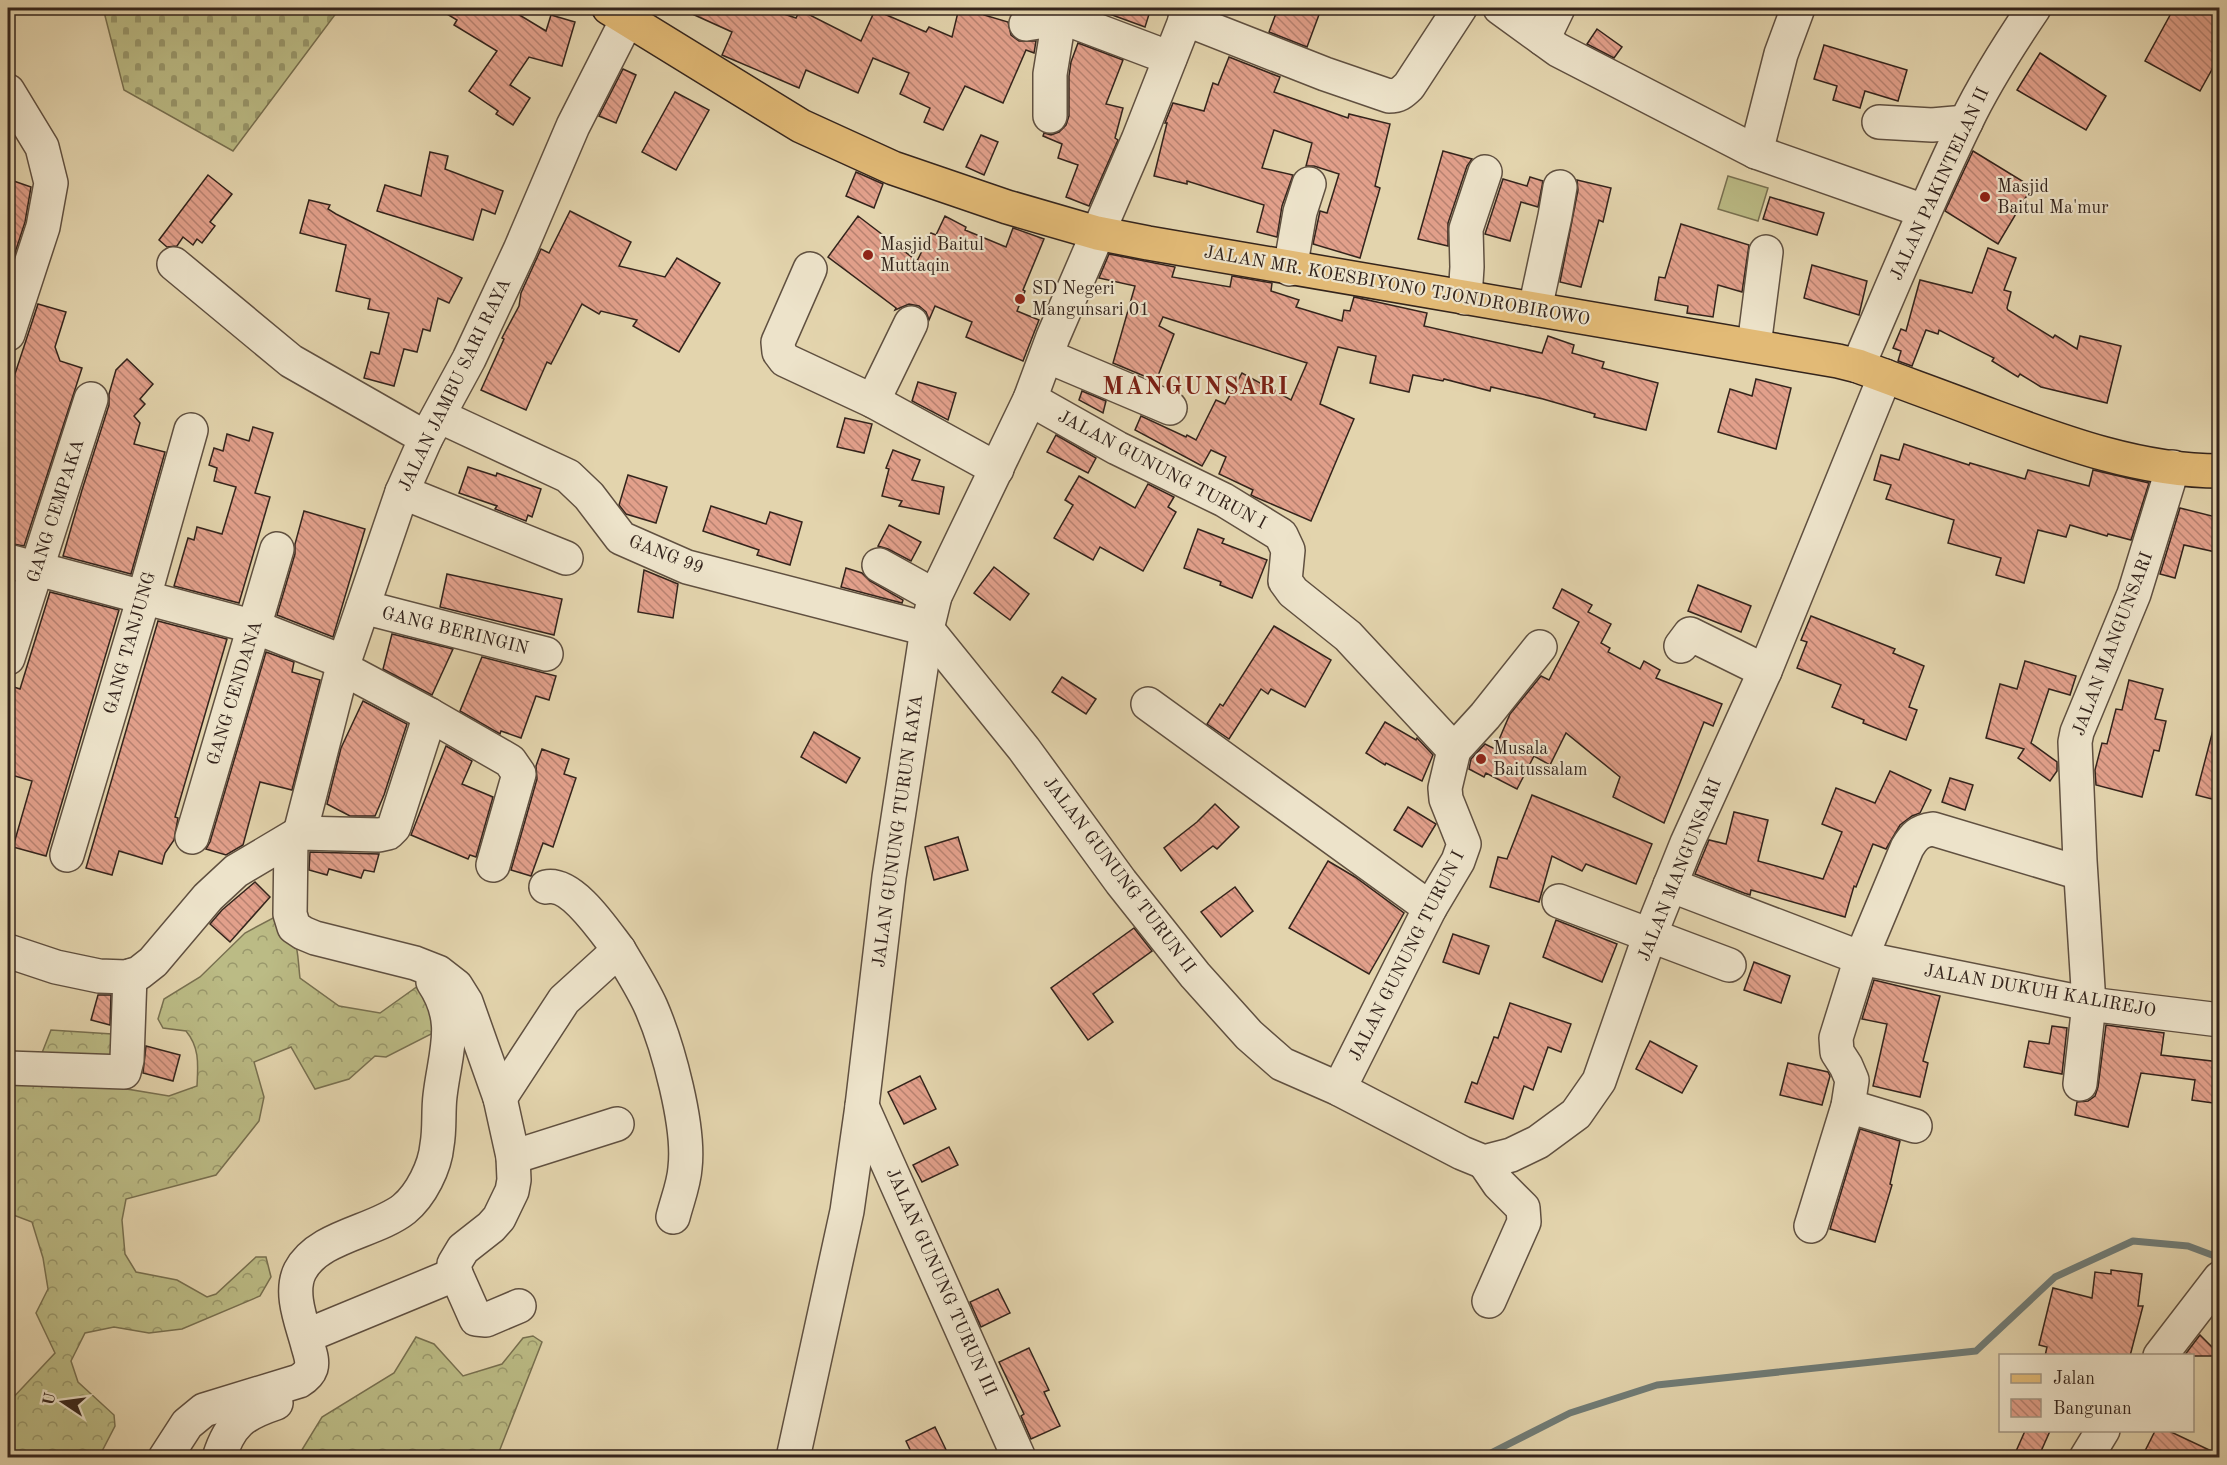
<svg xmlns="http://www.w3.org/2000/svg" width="2227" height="1465" font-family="'Old Standard TT',serif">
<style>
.green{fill:#bbbb85;stroke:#787050;stroke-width:1.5}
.forest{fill:url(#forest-crowns);stroke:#787050;stroke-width:1.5}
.cemetery{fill:url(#cemetery-stones);stroke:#787050;stroke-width:1.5}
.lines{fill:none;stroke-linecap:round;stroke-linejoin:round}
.stream{stroke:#707c77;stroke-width:7}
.building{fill:url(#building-back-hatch);stroke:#34241c;stroke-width:1.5}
.minor-casing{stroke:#605040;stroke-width:36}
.major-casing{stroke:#34241c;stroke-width:36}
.minor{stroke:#ede3ca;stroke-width:33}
.major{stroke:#e2ba76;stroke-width:33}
.poi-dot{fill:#8f2418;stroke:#ede3ca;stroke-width:2}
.labels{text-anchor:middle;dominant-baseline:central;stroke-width:4.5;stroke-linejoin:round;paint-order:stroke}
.street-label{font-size:18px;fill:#34241c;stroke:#ede3ca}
.poi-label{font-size:18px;fill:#34241c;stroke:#ede3ca;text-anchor:start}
.district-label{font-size:24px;font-weight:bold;letter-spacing:1.5px;fill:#7a1f14;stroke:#ede3ca}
</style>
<defs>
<pattern id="forest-crowns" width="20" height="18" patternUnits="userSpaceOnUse" patternTransform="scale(1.5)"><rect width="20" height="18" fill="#bbbb85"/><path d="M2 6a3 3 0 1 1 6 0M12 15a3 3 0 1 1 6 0" fill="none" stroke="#99986c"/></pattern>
<pattern id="cemetery-stones" width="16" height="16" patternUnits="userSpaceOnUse" patternTransform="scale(1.5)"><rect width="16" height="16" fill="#bbbb85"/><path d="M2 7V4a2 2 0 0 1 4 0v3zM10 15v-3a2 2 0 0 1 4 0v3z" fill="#99986c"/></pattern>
<pattern id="building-back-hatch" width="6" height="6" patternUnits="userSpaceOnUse" patternTransform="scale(1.5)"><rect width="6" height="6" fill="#e2a08b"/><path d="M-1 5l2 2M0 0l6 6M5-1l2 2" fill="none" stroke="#b88271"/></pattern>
</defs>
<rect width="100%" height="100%" fill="#e3d4ad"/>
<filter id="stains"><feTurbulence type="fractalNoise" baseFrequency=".00333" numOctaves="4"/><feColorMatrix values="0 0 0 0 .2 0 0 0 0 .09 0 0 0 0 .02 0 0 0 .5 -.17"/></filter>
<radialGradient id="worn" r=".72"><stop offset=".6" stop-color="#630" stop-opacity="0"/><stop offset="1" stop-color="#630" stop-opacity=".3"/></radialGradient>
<path class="green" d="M1728,176l40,12 -10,33 -40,-12z"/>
<g class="forest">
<path d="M273,918c27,8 24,37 27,60l39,28 41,7 52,-37 17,49 -63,32 -11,-1 -26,23 -34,10 -24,-42 -37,15 10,35 -5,24 -43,54 -90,24 -4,21 3,34 11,18 41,8 30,17 9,-3 40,-37h10l5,20 -11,19 -78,33 -33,4 -35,-6 -29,6 -14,28 7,21 36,33 1,11 -16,31h-91v-54l47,-50 -19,-40 12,-24 -5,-31 -11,-36 -24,-9v-145l32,-10 11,-28 61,4 15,55 42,7 28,-10c1,-21 3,-38 -11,-55l-23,-3 -5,-9 6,-20 36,-22 45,-44z"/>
<path d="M533,1336l9,6 -45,115h-197v-4l22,-36 72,-44 22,-36 18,7 29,32 39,-12 21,-26z"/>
</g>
<path class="cemetery" d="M103,8h237l-107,143 -109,-61z"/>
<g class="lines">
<path class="stream" d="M1481,1458l89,-45 87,-28 319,-34 79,-74 78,-36 55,5 32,12"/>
</g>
<g class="building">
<path d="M437,8h71l38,23 5,-16 24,7 -13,44 -33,-9 -19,28 20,13 -17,27 -17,-11 2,-3 -29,-20 28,-40 -43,-26 3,-5z"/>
<path d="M679,8h87l30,10 4,-8 61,31 14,-31 51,22 3,-5 23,10 7,-29h3l22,5v2l24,7 3,13 8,6h17l-2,12 -8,-3 -23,53 -38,-17 -22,44 -19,-8 6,-14 -30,-14 9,-21 -36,-15 -15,35 -52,-23 -7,18 -77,-33 10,-23z"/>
<path d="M1093,8h58l-6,19z"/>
<path d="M1278,8h28l14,4 -13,35 -38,-15z"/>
<path d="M2174,8h24l22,11v36l-20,36 -55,-30z"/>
<path d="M1597,29l25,18 -8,11 -27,-14z"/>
<path d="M1078,43l45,17 -17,44 17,4 -8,30 3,2 -29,66 -23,-9 12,-32 -20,-7 4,-14 -19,-8 1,-3 7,2 8,-3 7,-7 3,-9v-40l2,-14z"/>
<path d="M1824,45l83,25 -9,31 -33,-10 -5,17 -27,-8 4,-14 -23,-7z"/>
<path d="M2040,53l66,43 -20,34 -69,-40z"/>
<path d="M1229,57l51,20 -6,15 74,26 1,-4 41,10 -15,62 5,2 -20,70 -47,-14 7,-33 7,2 12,-39 -25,-8h-8l6,-23 -38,-13 -12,38 31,7 -11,31 -5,31 -20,-5 7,-27 -77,-24v3l-33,-8 13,-53h-2l8,-20 31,8 9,-28 5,2z"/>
<path d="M623,69l13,6 -20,48 -17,-7z"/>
<path d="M675,92l34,18 -33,60 -34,-18z"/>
<path d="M981,135l17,7 -14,33 -18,-8z"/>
<path d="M1443,151l29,8 -5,7 -19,57v23l-30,-7z"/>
<path d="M1973,151l59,36 -34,57 -53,-33z"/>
<path d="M430,152l18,4 -3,13 58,22 -8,23 -13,-5 -9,31 -96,-29 8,-26 36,11z"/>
<path d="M856,172l27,12 -9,24 -28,-12z"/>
<path d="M208,175l24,19 -22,28 5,4 -13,17 -5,-4 -4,6 -10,-8 -6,9 -10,1 -8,-7z"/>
<path d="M1530,177l13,4 -5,26 -17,-5 -11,39 -25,-7 18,-55 24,7z"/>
<path d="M8,179l23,8 -6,35 -14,43h-3z"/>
<path d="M1577,180l34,8 -8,34 -4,-2 -18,67 -21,-5 18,-92z"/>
<path d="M1770,197l54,16 -7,22 -54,-16z"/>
<path d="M309,200l21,5 -2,4 8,5 126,64 -13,25 -11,-5 -8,33 -7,-2 -6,23 -13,-3 -10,37 -30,-8 7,-26 8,2 10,-41 -21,-4 2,-10 -34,-8 10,-46 -46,-12z"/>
<path d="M570,211l61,31 -12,24 46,11 12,-19 43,25 -41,69 -46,-26 4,-6 -36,-9 -2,3 -17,-10 -31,60 -4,-2 -21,48 -45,-20 23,-51 -2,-1 17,-32 2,-13 20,-44 8,4z"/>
<path d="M858,216l59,45 14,-28 5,2 9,-19 21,11 -1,3 41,17 7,-19 31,11 -21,51 2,1 -8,20 22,9 -16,41 -57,-24 6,-15 -37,-16 -6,14 -3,-8 -7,-6 -10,-2 -14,6 1,-2 -68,-51z"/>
<path d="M1681,224l68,21 -7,47 -24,-7 -5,32 -26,-4 1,-7 -33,-6 4,-23 6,1z"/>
<path d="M1988,248l28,10 -12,32 7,2 -4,16 1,2 45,28 2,-3 22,14 3,-13 41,10 -14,57 -66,-16 -21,-13 -2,3 -26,-16 2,-3 -55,-28 -1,4 -12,-4 -14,36 -14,-5 3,-10 -8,-3 8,-19 5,2 14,-51 52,13z"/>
<path d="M1109,254l66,13 -3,10 58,10 2,-11 40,7 -1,8 28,9 -3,7 46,14 2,-11 6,1 4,-14 73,16 -3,13 118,27 6,-17 26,9 -2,8 32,9 -2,6 56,15 -12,47 -52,-13 1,-3 -52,-15 -52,-12 -1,4 -46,-12 -1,2 -30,-6 -4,17 -39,-9 6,-27 -38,-9 -18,57 34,15 -43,102 -56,-24 -4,-2 2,-5 -34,-16 7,-17 -15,-7 -9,16 -67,-36 6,-14 45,21 1,-2 9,5 20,-40 9,4 17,-31 49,27 16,-37 -144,-46 -4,9 15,8 -18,47 -43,-18 22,-77 -36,-8z"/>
<path d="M1812,265l55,16 -8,34 -55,-17z"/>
<path d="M38,304l28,8 -11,35 5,14 22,7 -58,178 -16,-3v-148z"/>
<path d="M127,359l26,25 -13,15 5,5 -11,12 6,7 -6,21 31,8 -34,122 -68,-18 19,-66 27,-85v-11l7,-24z"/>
<path d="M1756,379l35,9 -15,61 -58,-17 12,-43 22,7z"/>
<path d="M918,382l38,11 -8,27 -36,-19z"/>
<path d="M1082,391l24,10 -3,12 -24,-13z"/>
<path d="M845,418l27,6 -8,29 -27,-6z"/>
<path d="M253,427l20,6 -18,60 15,4 -31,106 -65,-17 14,-48 6,2 3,-13 25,7 14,-47 -22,-6 3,-13 -8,-3 5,-17 9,3 4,-17 22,7z"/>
<path d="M1056,435l40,23 -8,15 -41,-21z"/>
<path d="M1904,444l65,21 1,-2 55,16 3,-9 61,16 4,-16 56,13 -18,57 -23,-6 -1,2 -37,-11 -4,12 -28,-7 -14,53 -28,-8 5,-17 -53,-15 6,-23 -68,-21 5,-14 -17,-5 7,-25 18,5z"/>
<path d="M893,450l27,10 -8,20 32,7 -5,27 -40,-8 3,-5 -20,-5 7,-27 -3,-1z"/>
<path d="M468,467l28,9 1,-3 44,16 -9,28 -4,-2 -2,6 -31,-12 2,-3 -38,-13z"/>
<path d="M628,475l39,12 -11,36 -30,-9 -7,-9z"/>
<path d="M1079,476l56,32 13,-24 26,13 -6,10 8,5 -33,59 -43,-24 -7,13 -39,-22 19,-33 -8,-5z"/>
<path d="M711,506l55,18 4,-12 32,10 -12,43 -33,-10 2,-5 -56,-19z"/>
<path d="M2180,508l40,10v35l-36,-8 -9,33 -15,-4z"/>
<path d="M304,511l61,18 -32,108 -56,-22 18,-61v-10z"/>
<path d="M889,525l32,17 -10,19 -23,-12 -10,-3z"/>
<path d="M1198,529l26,10 -2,4 45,17 -15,38 -32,-13 1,-3 -37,-14z"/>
<path d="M994,567l35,27 -19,26 -36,-27z"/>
<path d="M846,568l16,5 8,8 33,19 -1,3 -61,-16z"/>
<path d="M644,570l34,14 -5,34 -35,-6z"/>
<path d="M447,574l115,25 -8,36 -114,-28z"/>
<path d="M1698,585l53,21 -10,26 -53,-21z"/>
<path d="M1562,589l30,16 -4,7 23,12 -10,19 9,5 -2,4 32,17 4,-8 16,9 -4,8 66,26 -9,22 -9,-4 -40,101 -51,-26 7,-20 -54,-44 -16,32 -16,-9 -17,33 -31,-16 -2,4 -15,-8 2,-10 14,-15 10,5 15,-35 31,-38 8,4 30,-58 -26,-14z"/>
<path d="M50,592l69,18 -73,246 -33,-9 19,-66 -24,-7v-89l12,4z"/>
<path d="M1811,616l84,33 -2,4 31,13 -15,41 8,3 -11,30 -43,-17 1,-3 -32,-13 9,-22 -44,-17 10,-26 -6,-2z"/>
<path d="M158,621l69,18 -52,178 3,1 -4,22 -9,13 -3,11 -43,-13 -7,24 -26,-7z"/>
<path d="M1274,626l57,34 -26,47 -34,-18 -3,5 -7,-5 -32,50 -22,-15 13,-20 3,2z"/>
<path d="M392,634l61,15 -21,46 -49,-26z"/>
<path d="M266,652l28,10 -2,10 28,8 -28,110 -32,-8 -17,63 -17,10 -20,-6 4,-7z"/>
<path d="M482,657l74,19 -7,24 -13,-4 -15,42 -20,-7 -1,3 -40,-23z"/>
<path d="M2025,661l51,15 -6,19 -21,-6 -18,54 26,19v9l-7,10 -32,-23 6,-9 -38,-11 14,-54 17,5z"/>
<path d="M1062,677l34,22 -10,15 -34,-22z"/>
<path d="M2129,680l34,9 -8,30 11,2 -7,30 -5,-1 -12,47 -46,-12 -1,-15 7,-27 5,1 9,-35 6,1z"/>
<path d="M363,701l44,23 -23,71 -9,21h-25l-23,-12 14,-56z"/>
<path d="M1385,722l31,18 1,-2 16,17 -11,26 -36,-18 -1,2 -19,-12z"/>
<path d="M2213,730l7,1v70l-24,-6z"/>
<path d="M814,732l46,26 -14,25 -45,-26z"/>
<path d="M446,746l26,15 -10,23 31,13 -17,60 -6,-2 -2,4 -57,-24z"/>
<path d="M542,749l27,10 -5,15 12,4 -23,69 -10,-4 -12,33 -20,-6 26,-91 -1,-13z"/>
<path d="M1890,771l41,19 -11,23 -8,3 -12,9 -14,24 -13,-5 -17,43 -2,-1 -9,31 -94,-27 -1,5 -6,-2 -49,-19 14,-34 17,4 8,-32 34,8 -10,41 65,18 19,-47 -20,-8 14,-36 39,15z"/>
<path d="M1950,778l23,7 -8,25 -23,-8z"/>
<path d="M1532,795l120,49 -16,40 -50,-20 -4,7 -30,-15 -13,46 -49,-15 8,-30 9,2z"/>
<path d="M1215,804l24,23 -22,22 -4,-3 -32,25 -17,-23 33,-26z"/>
<path d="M1408,807l28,17 -14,23 -28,-17z"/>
<path d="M958,837l10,33 -34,10 -9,-33z"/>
<path d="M310,852l69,2 -5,18 -10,-2 -3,8 -32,-9 -2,6 -18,-5z"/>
<path d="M1328,861l27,16 49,36 -35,61 -80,-46z"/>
<path d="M255,882l15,15 -40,45 -20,-18 12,-14z"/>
<path d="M1235,887l18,24 -32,26 -20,-25z"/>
<path d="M1556,920l61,24 -15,38 -59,-25z"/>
<path d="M1134,928l18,23 -59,43 20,28 -25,18 -37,-52z"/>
<path d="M1453,934l36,12 -10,28 -36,-12z"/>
<path d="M1754,962l36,14 -9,27 -37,-13z"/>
<path d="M1874,980l66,16 -17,65 5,2 -8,34 -47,-11 14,-62 -25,-5z"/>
<path d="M98,995h13l-1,30 -19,-5z"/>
<path d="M1510,1003l61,21 -10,28 -13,-5 -15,43 -9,-4 -11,33 -48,-17 7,-20 5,2 17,-47 4,1z"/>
<path d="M2106,1025l58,8 -3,22 59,7v42l-28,-4 3,-20 -54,-7 -13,54 -53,-12 2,-13 11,-1 7,-5 3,-9z"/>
<path d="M2052,1026l15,2 -5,46 -38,-7 5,-26 20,3z"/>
<path d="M1650,1041l47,25 -15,27 -46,-24z"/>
<path d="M146,1046l34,9 -7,26 -30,-8z"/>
<path d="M1788,1063l40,9 2,4 -8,29 -42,-10z"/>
<path d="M920,1076l16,33 -32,15 -16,-32z"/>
<path d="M1860,1129l40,12 -10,43 2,1 -17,57 -45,-13z"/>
<path d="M949,1147l9,18 -36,17 -9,-17z"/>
<path d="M2111,1270l31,4 -4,32h5l-13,50h-85l2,-9 -8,-2 14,-57 39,10 3,-26 16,2z"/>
<path d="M998,1289l12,24 -29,14 -11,-25z"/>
<path d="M2200,1335l20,20v1h-36z"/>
<path d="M1029,1348l20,42 -5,2 16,34 -29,13 -10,-23 3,-2 -25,-52z"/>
<path d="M935,1427l15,31h-36l-8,-17z"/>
<path d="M2025,1431h25l-12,27h-25z"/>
<path d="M2155,1431h14l51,24v3h-62l-13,-7z"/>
</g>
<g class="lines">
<g class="minor-casing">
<g id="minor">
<path d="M1500,8l58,42 198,102 168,59"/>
<path d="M1185,19l140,55 64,22c9,0 13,-3 20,-10l51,-78"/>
<path d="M1026,24l33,-5 13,2 98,37"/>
<path d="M1543,39l15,-31"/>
<path d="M8,91l34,56 9,36 -8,44 -35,107"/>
<path d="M1050,116v-42l9,-55"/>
<path d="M1879,122l53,3 34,-3"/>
<path d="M1756,152l25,-98 17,-46"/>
<path d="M174,264l117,97 135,77"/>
<path d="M810,269l-32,73 1,10 6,8 88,41 124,68"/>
<path d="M1290,269l10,-57 9,-28"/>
<path d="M1465,298l2,-31 -1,-38 19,-57"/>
<path d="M1535,309l20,-93 5,-29"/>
<path d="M1754,346l12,-94"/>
<path d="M1047,356l123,52"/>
<path d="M1858,366c35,-81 69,-164 108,-244 19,-40 43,-77 68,-114"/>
<path d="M1030,399l87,49 107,52 57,35 7,15 -3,31 8,11 55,44 106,114 -9,38 1,11 18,45 -6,17 -28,47 -91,181"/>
<path d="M873,401l38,-78"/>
<path d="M439,416l129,60 21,20 32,42 66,29 240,62 97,120 97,133 74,93 54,60 33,29 57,25 123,64 22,9 27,-7 27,-13 38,-28 23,-33 51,-146 37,-92 78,-172 120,-295"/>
<path d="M402,492l164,66"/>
<path d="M8,561l247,66 89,35"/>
<path d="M879,565l56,31"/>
<path d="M363,607l183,47"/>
<path d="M1681,646l9,-12 75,37"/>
<path d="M8,658l83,-259"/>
<path d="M342,668l88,47 80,46 9,13 -26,91"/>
<path d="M1148,704l282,204"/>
<path d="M1454,750l31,-34 55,-69"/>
<path d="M300,833l44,-171 58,-170 24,-54 43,-79 51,-109 53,-124 60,-118"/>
<path d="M192,837l85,-288"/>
<path d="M291,840l-1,74 4,13 9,6 12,5 100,25 23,9 18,14 10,16 34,96 13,59 1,23 -2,11 -13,27 -8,9 -28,22 -9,15 2,10 20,45 10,1 33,-14"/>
<path d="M67,855l77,-258 47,-167"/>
<path d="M1670,885l191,73 228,46 131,16"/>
<path d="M546,887c26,-6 59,45 73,63"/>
<path d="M1559,901l170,64"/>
<path d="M8,951l48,16 43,9 27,1 13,-4 14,-11 55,-65 28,-26 64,-38 79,2 9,-2 6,-6 36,-112"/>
<path d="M8,1068l116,4 3,-12 3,-84"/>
<path d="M2080,1084l9,-80 -9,-143 -5,-119 2,-10 57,-138 39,-127"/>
<path d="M500,1098l64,-98 55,-50c11,19 23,37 32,57 17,39 39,119 34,161 -1,16 -8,33 -12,49"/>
<path d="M862,1106l157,352"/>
<path d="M1848,1106l67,20"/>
<path d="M513,1157l104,-33"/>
<path d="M1484,1162l15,22 24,24 1,14 -35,79"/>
<path d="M1811,1226l37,-120 4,-26 -6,-14 -9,-14 -1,-14 25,-80 46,-110c7,-12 12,-17 26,-19l147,44"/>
<path d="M306,1336l150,-62"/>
<path d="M2160,1356l60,-78"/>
<path d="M165,1458l22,-34 17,-14 95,-29c5,-3 10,-7 12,-13 2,-7 -1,-15 -3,-22 -6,-23 -19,-53 -8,-75 18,-35 75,-39 104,-62 17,-14 31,-42 33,-64 3,-16 1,-33 3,-49 5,-44 20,-74 -7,-114"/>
<path d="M219,1458c11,-35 24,-44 57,-55"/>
<path d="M793,1458l54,-247 15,-105 27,-229 38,-248 8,-33 95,-197 23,-62 85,-197 52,-132"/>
<path d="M2086,1458l17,-28"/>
</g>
</g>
<g class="major-casing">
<path id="major" d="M609,8l192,118 92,42 114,39 90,26 51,10 690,118 20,5c45,17 90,33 134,50 73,27 149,55 228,55"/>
</g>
<use href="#minor" class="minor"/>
<use href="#major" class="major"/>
</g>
<g class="poi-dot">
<circle cx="1985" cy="197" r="6"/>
<circle cx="868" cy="255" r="6"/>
<circle cx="1020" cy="299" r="6"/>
<circle cx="1481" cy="759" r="6"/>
</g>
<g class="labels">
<g class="street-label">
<text transform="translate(1940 184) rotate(-65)">JALAN PAKINTELAN II</text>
<text transform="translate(1397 286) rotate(10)">JALAN MR. KOESBIYONO TJONDROBIROWO</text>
<text transform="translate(455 385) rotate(-64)">JALAN JAMBU SARI RAYA</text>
<text transform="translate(1162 470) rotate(28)">JALAN GUNUNG TURUN I</text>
<text transform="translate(56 511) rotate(-72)">GANG CEMPAKA</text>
<text transform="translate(666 555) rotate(21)">GANG 99</text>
<text transform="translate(455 631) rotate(14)">GANG BERINGIN</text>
<text transform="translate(130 643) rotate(-74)">GANG TANJUNG</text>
<text transform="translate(2113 644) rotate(-69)">JALAN MANGUNSARI</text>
<text transform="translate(235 693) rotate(-73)">GANG CENDANA</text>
<text transform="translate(898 831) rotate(-82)">JALAN GUNUNG TURUN RAYA</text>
<text transform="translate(1680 870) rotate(-68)">JALAN MANGUNSARI</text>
<text transform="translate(1119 875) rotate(53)">JALAN GUNUNG TURUN II</text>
<text transform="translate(1407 956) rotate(-63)">JALAN GUNUNG TURUN I</text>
<text transform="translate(2040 991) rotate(10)">JALAN DUKUH KALIREJO</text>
<text transform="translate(941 1282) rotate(66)">JALAN GUNUNG TURUN III</text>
</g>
<g class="poi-label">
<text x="1997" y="187">Masjid<tspan x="1997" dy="21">Baitul Ma'mur</tspan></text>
<text x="880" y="245">Masjid Baitul<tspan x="880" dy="21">Muttaqin</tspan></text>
<text x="1032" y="289">SD Negeri<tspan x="1032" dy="21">Mangunsari 01</tspan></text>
<text x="1493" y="749">Musala<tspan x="1493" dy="21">Baitussalam</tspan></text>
</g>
<g class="district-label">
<text x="1196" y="388">MANGUNSARI</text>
</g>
</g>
<rect width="2227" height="1465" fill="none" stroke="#e3d4ad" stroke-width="30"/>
<rect x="9" y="9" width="2209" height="1447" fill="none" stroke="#34241c" stroke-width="3"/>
<rect x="15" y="15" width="2197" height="1435" fill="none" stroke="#34241c" stroke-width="1.5"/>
<rect x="1999" y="1354" width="195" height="78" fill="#ede3ca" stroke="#a39784" stroke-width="1.5"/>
<rect x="2011" y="1374" width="30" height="9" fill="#e2ba76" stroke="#a39784" stroke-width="1.5"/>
<text x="2053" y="1384" font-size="18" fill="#34241c">Jalan</text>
<rect x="2011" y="1399" width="30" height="18" fill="url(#building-back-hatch)" stroke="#a39784" stroke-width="1.5"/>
<text x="2053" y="1414" font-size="18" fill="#34241c">Bangunan</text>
<g transform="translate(63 1402) rotate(283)" stroke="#ede3ca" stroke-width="4.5" paint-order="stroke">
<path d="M0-4.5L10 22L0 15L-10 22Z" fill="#34241c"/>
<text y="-9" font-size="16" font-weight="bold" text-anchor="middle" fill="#34241c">U</text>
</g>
<rect width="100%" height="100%" filter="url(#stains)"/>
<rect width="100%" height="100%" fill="url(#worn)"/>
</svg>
